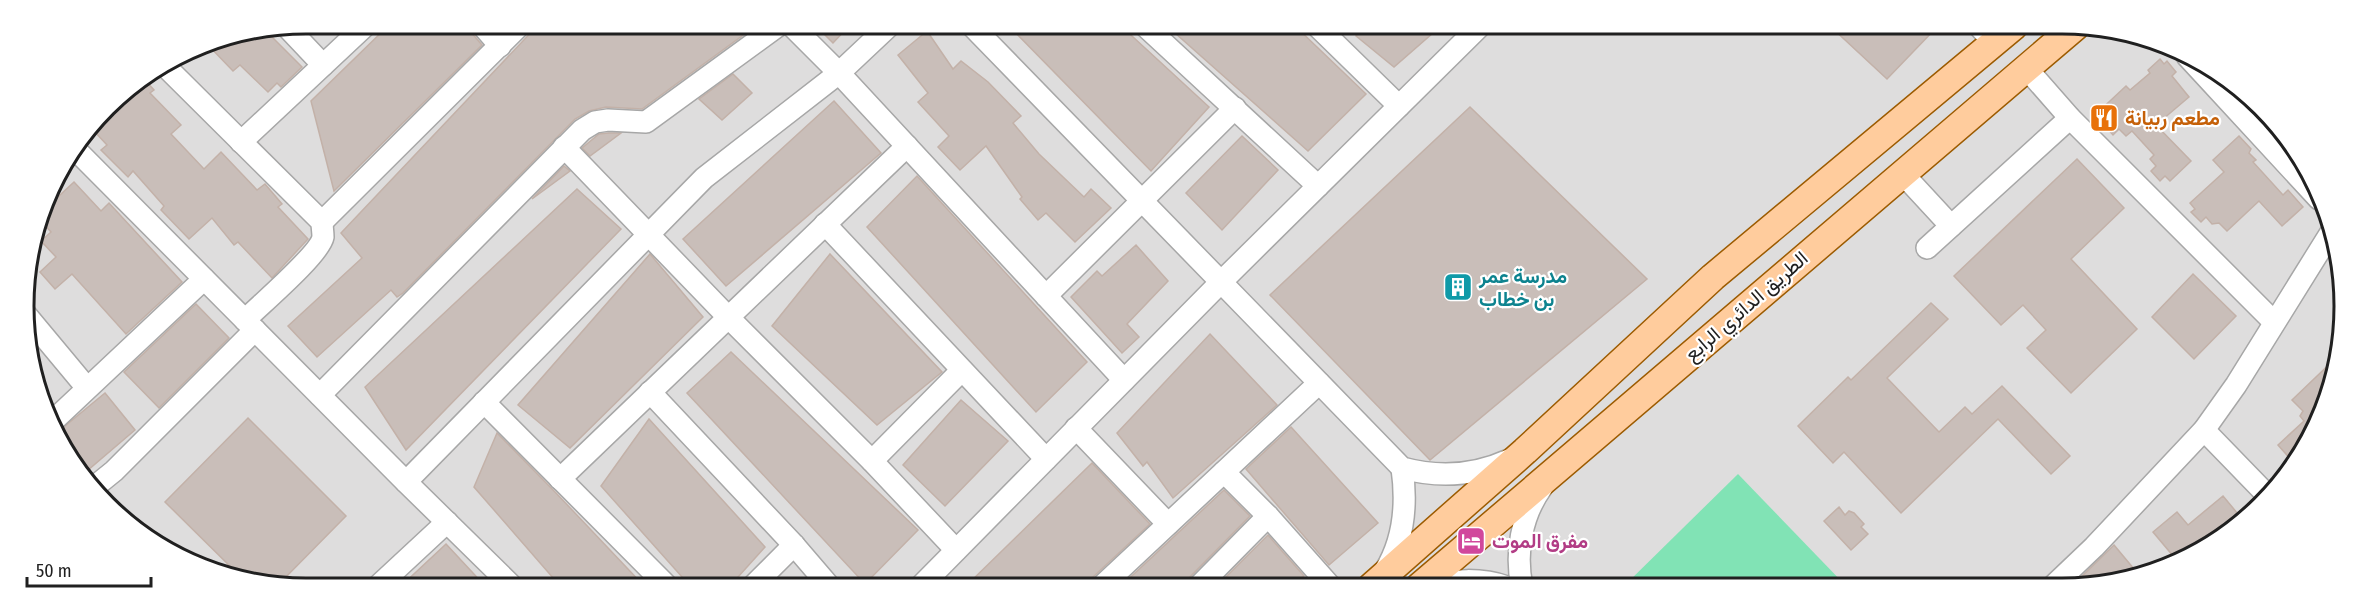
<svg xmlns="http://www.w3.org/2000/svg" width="2369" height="613" font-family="'Fira Sans Condensed',Vazirmatn,sans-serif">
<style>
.residential{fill:#dedddd}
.pitch{fill:#81e3b5}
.building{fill:#c9beb9;stroke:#c3b1a8;stroke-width:1.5}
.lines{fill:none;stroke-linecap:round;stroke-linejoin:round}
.minor-casing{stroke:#a7a7a7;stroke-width:24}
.major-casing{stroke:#9c5b00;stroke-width:30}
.minor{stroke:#fff;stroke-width:21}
.major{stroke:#ffcc9d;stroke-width:27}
.labels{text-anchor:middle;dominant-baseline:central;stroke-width:4.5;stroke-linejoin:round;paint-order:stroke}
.food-label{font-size:20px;font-weight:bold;fill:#c56008;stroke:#fff;text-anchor:start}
.culture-label{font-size:20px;font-weight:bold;fill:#0d838f;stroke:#fff;text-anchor:start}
.street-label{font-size:20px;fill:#202020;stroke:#fff}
.hotel-label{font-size:20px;font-weight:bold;fill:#b23c85;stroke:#fff;text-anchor:start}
.rim{fill:none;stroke:#202020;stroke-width:3}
</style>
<rect width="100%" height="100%" fill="#f1ece6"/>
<path class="residential" d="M307,24l1793,2 104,36 83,73 48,99 8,110 -27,88 -54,74 -75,54 -88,27h-1830l-104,-36 -82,-72 -49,-99 -9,-92 28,-107 67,-87 79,-49z"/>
<path class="pitch" d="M1738,474l109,113h-224z"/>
<g class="building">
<path d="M390,24h74l18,21 -148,146 -23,-90z"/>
<path d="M539,24l196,1 11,8 -104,76 -36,-2 -17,4 -14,8 -172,174 -6,4 -6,-7 -74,67 -29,-31 74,-68 -21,-25z"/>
<path d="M815,25h35l-17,18z"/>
<path d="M1008,25h112l89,82 -58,64z"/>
<path d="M1166,25h128l72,69 -58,57z"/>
<path d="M1366,25l75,1 -47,41 -38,-31z"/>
<path d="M1830,26h108l-51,53z"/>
<path d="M927,31l26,38 8,-8 27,21 33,34 -8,7 26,31 45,43 7,-8 20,19 -36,34 -29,-29 -8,7 -18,-21 2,-2 -36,-51 -26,24 -22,-23 11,-11 -31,-34 10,-9 -30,-38z"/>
<path d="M267,32l35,35 -21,20 -4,-4 -9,9 -28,-27 -7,6 -26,-27z"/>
<path d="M2160,59l4,5 3,-3 9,11 -4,4 17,21 -33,28 35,36 -21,20 -5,-5 -5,5 -9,-10 5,-5 -6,-7 4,-4 -22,-24 -6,5 -7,-7 -6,6 -18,-20 31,-29 4,4 20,-17 -2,-3z"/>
<path d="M733,74l19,19 -30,27 -23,-21z"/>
<path d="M144,79l10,11 -4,3 31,32 -10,9 33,35 17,-17 36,38 8,-6 17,20 -4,3 30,32 -36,39 -34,-36 -4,3 -22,-27 -23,21 -28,-29 3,-4 -31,-35 -5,6 -27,-27 6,-5 -14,-15 27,-36z"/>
<path d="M834,101l47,52 -155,133 -43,-47z"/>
<path d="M1470,107l177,172 -217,181 -160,-165z"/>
<path d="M609,133h12l-31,23 -8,-8 17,-14z"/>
<path d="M1242,136l36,34 -56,60 -36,-37z"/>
<path d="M2239,136l12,13 -2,4 7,7 -3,2 30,33 5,-5 15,17 -21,19 -23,-25 -32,30 -8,-8 -7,1 -6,-7 -5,5 -10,-10 4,-3 -5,-6 34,-31 -11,-12z"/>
<path d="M2077,159l47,49 -53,51 66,70 -66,64 -44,-45 19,-18 -23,-25 -22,20 -47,-49z"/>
<path d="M564,166l6,5 -38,28z"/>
<path d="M917,176l170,186 -51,50 -169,-185z"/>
<path d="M74,182l27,29 8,-8 73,79 -56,52 -54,-60 -17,15 -15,-17 16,-15 -15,-16 10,-9 -9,-10 4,-14z"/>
<path d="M577,189l44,40 -215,221 -41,-63z"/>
<path d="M1136,245l32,36 -41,43 12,13 -17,16 -51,-56 26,-26 5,5z"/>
<path d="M650,254l53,63 -133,131 -52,-43z"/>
<path d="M830,254l112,118 -65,53 -105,-99z"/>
<path d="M2193,274l43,42 -42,43 -42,-42z"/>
<path d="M1931,303l17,16 -61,59 52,54 26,-25 7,7 30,-28 68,70 -19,18 -53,-55 -97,94 -57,-61 -11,11 -35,-37 50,-49 3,3z"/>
<path d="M196,304l33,34 -70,70 -35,-36z"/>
<path d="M1210,334l67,71 -104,93 -26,-36 -4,4 -26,-33z"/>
<path d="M731,352l187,178 -53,54 -178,-191z"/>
<path d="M2339,355l-23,77 -22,31 -16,-18 26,-24 -4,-5 3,-5 -11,-11z"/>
<path d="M105,393l30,37 -54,46 -22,-45z"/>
<path d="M961,400l47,41 -63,65 -42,-41z"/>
<path d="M248,418l98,98 -70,71h-7l-29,-11 -75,-74z"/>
<path d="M649,419l116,128 -36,40h-38l-90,-101z"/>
<path d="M1291,427l87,96 -49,42 -83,-96z"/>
<path d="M497,433l59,60 89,94h-84l-87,-100z"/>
<path d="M1092,463l58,61 -58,54 -3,9h-124z"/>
<path d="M1224,490l26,26 -61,62 -3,9h-66z"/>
<path d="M2223,496l20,24 -24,17 -3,-3 -25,21 1,1 -13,7 -26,-31 24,-20 11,13z"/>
<path d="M1839,507l6,8 4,-4 5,2 10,11 -3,3 7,7 -17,16 -27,-29z"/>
<path d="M1268,535l36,41 -12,11h-76z"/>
<path d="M446,544l40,43h-86z"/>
<path d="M2114,545l20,24 -12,11 -23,7h-28z"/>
</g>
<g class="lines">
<g class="minor-casing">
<g id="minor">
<path d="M481,24l19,22"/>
<path d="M791,25l48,48 285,307"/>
<path d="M971,25l431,443c37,10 72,8 107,-8"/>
<path d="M1144,25l174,161"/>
<path d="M1316,25l83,81"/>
<path d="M1979,26l16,18"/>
<path d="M288,28l35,37"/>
<path d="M2187,56l132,143"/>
<path d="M165,66l157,156c0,5 1,10 1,15 -3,17 -63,68 -78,83"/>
<path d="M2027,69l43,49 204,204"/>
<path d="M241,142l126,-118"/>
<path d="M564,147l165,171 143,143 84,89"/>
<path d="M77,151l329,331 107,105"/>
<path d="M1902,173l49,53"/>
<path d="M322,222l199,-198"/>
<path d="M825,224l221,235"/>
<path d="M1927,248l143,-130"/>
<path d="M1046,296l189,-188"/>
<path d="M27,316l60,72"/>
<path d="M650,392l144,153 36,42"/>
<path d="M320,395l262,-265 13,-8 13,-2 38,2 133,-97"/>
<path d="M484,402l184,185"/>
<path d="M54,420l150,-141"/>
<path d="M1076,428l92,96"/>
<path d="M2204,430l65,67"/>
<path d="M872,461l89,-90"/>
<path d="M1224,472l44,44 63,71"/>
<path d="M560,479l347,-333"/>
<path d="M406,482l298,-304 135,-105 51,-48"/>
<path d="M93,488l21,-17 141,-141"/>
<path d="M1385,571c19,-31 22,-68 17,-103"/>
<path d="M377,587l70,-65"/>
<path d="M752,587l42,-42"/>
<path d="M920,587l301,-305 259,-256"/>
<path d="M1101,587l218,-204"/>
<path d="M1198,587l70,-71"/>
<path d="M1427,587c25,-8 55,-9 80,0"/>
<path d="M1522,587c-7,-34 -1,-71 20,-100"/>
<path d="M2052,587l42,-40 110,-117 32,-45 97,-156"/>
</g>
</g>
<g class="major-casing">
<g id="major">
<path d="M1371,587l154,-136 188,-174 301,-251"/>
<path d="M1419,587l657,-561"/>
</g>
</g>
<use href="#minor" class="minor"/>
<use href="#major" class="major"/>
</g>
<defs>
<g id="restaurant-square" transform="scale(1.5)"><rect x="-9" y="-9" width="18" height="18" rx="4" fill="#e8710a" stroke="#fff"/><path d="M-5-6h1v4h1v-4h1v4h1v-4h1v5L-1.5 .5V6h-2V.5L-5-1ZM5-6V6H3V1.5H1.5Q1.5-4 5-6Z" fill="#fff"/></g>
<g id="building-square" transform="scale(1.5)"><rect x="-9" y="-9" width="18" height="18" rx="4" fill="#0f9aa8" stroke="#fff"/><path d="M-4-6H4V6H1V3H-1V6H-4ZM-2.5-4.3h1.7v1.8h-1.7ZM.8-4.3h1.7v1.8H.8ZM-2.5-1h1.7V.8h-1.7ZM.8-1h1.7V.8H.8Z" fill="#fff"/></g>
<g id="hotel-square" transform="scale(1.5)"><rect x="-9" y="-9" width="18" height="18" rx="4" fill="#d1479c" stroke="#fff"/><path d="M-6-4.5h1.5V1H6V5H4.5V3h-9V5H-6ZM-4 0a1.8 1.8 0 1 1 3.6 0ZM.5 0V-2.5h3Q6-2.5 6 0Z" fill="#fff"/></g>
</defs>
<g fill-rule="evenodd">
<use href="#restaurant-square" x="2104" y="118"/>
<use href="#building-square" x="1458" y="287"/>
<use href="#hotel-square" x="1471" y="541"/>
</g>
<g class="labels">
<g class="food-label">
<text x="2125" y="118">مطعم ربيانة</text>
</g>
<g class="culture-label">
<text x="1479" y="276">مدرسة عمر<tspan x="1479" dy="23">بن خطاب</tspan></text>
</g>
<g class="street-label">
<text transform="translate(1746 306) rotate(-41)">الطريق الدائري الرابع</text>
</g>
<g class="hotel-label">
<text x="1492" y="541">مفرق الموت</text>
</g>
</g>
<path d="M0 0H2369V613H0ZM306 34H2062A272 272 0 0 1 2334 306V306A272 272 0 0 1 2062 578H306A272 272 0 0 1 34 306V306A272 272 0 0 1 306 34Z" fill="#fff" fill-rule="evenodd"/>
<path class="rim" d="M306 34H2062A272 272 0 0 1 2334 306V306A272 272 0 0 1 2062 578H306A272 272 0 0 1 34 306V306A272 272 0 0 1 306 34Z"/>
<path d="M27 577v9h124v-9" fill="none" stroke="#202020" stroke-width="3"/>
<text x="36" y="577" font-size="18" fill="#202020" stroke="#ffffff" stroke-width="4.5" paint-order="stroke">50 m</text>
</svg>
